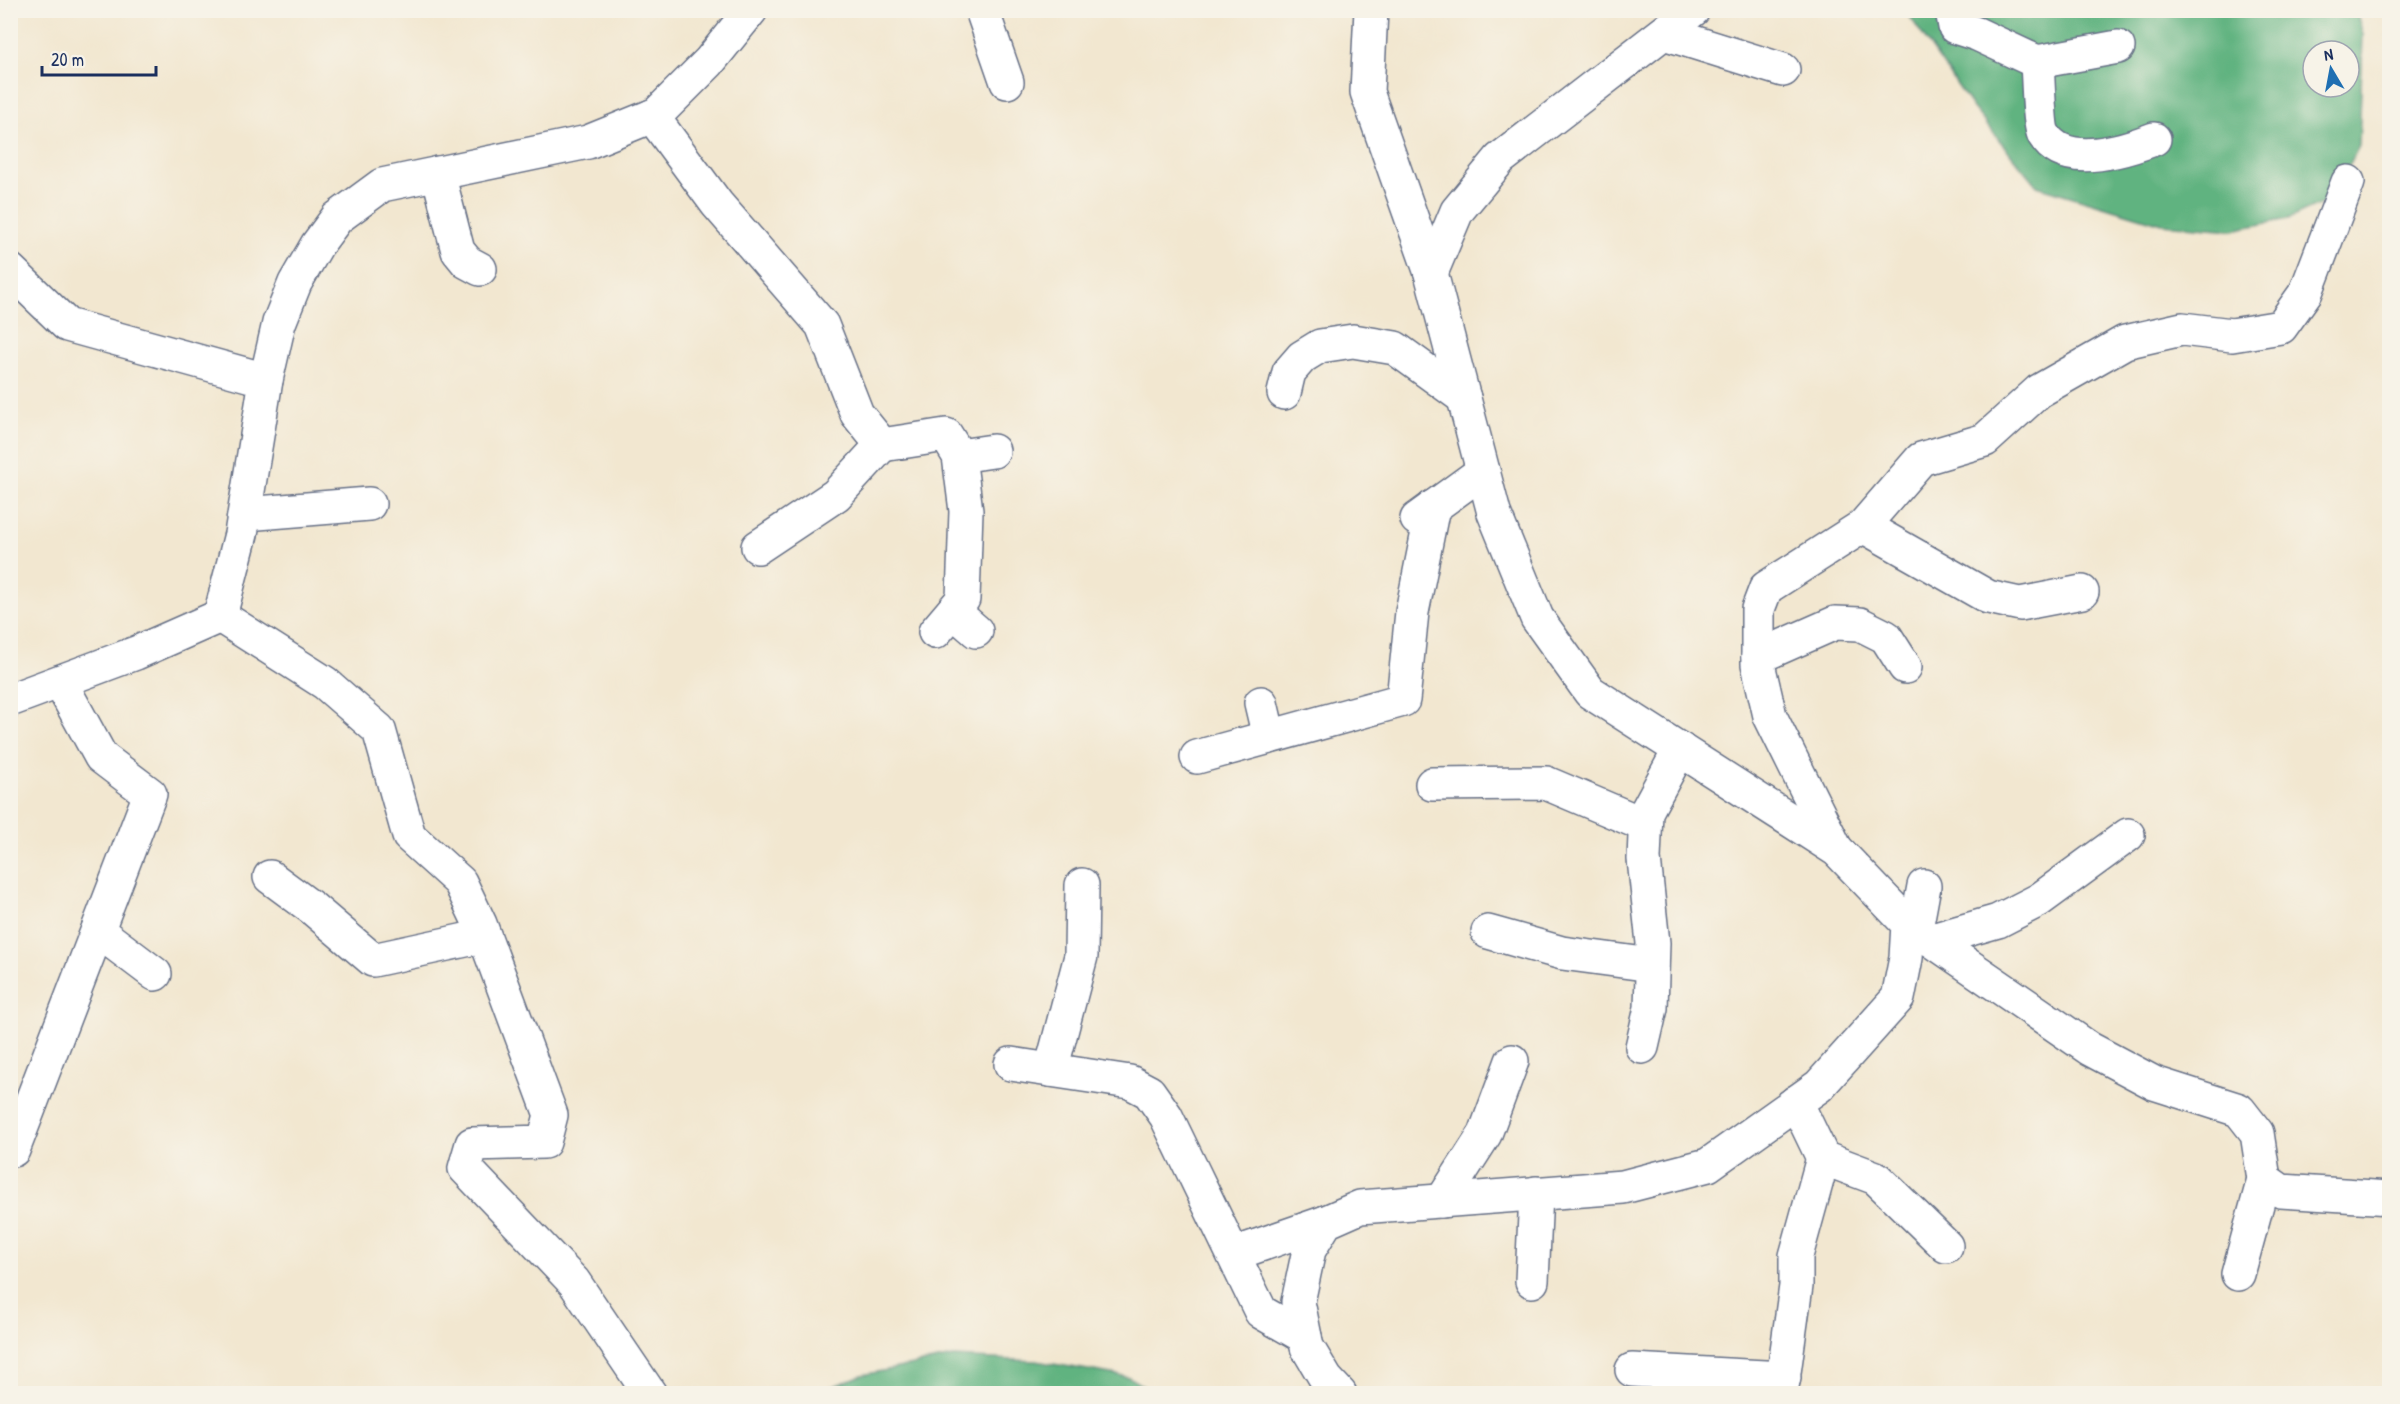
<svg xmlns="http://www.w3.org/2000/svg" width="2400" height="1404" font-family="'Patrick Hand',sans-serif">
<style>
.forest{fill:#60b380;stroke:#3e716f;stroke-width:1.5;fill-rule:evenodd}
.lines{fill:none;stroke-linecap:round;stroke-linejoin:round}
.minor-casing{stroke:#666f86;stroke-width:36}
.minor{stroke:#fff;stroke-width:33}
</style>
<rect width="100%" height="100%" fill="#f7f3e8"/>
<filter id="ink" filterUnits="userSpaceOnUse"><feTurbulence type="fractalNoise" baseFrequency=".0167" numOctaves="2"/><feDisplacementMap in="SourceGraphic" scale="12" xChannelSelector="R" yChannelSelector="G"/><feConvolveMatrix kernelMatrix="1 2 1 2 8 2 1 2 1" color-interpolation-filters="sRGB"/></filter>
<filter id="wash" filterUnits="userSpaceOnUse"><feTurbulence type="fractalNoise" baseFrequency=".008" numOctaves="4" result="noise"/><feDisplacementMap in="SourceGraphic" scale="24" xChannelSelector="R" yChannelSelector="G"/><feGaussianBlur stdDeviation="1.35" result="paint"/><feColorMatrix in="noise" values="0 0 0 0 0 0 0 0 0 0 0 0 0 0 0 0 0 1.4 0 .05"/><feComposite in="paint" operator="in"/></filter>
<g filter="url(#wash)">
<rect width="100%" height="100%" fill="#f2e7d0"/>
<g class="forest">
<path d="M1906,11h450l7,23 -4,112 -27,53 -44,20 -56,11 -70,-6 -125,-38 -64,-78zM2313,51h36v36h-36z"/>
<path d="M953,1357l83,4 93,16 24,16h-337l46,-18z"/>
</g>
</g>
<g filter="url(#ink)">
<g class="lines">
<g class="minor-casing">
<g id="minor">
<path d="M982,10l25,72"/>
<path d="M1952,10l3,17 22,7 60,28 81,-15"/>
<path d="M1664,33l119,37"/>
<path d="M2037,62c1,13 2,65 7,73 21,35 81,15 110,4"/>
<path d="M652,116l65,88 105,121 35,89 25,31 64,-10 13,21 7,55 -3,88 -28,33"/>
<path d="M438,173l20,78 9,11 13,7"/>
<path d="M10,270l57,55 199,55"/>
<path d="M1431,273l26,-62 43,-52 193,-149"/>
<path d="M1284,393l5,-21 13,-15 18,-11 33,-5 42,7 69,50"/>
<path d="M959,456l34,-5"/>
<path d="M245,514l124,-10"/>
<path d="M1417,519l66,-48"/>
<path d="M1863,526l125,71 32,7 62,-12"/>
<path d="M758,547l78,-52 46,-50"/>
<path d="M953,611l23,20"/>
<path d="M220,616l105,67 54,47 30,106 51,46 20,42 71,191 -7,27 -72,2 -7,24 109,114 76,112"/>
<path d="M220,616l21,-82 25,-154 13,-57 16,-40 22,-38 20,-27 45,-33 206,-43 69,-28 52,-52 42,-52"/>
<path d="M1758,657l77,-34 25,1 26,13 19,30"/>
<path d="M10,700l126,-47 84,-37"/>
<path d="M1261,703l8,34"/>
<path d="M1197,757l206,-57 9,-88 21,-105"/>
<path d="M1432,784l114,-1 99,42"/>
<path d="M1836,849l-66,-133 -12,-52v-55l8,-21 97,-62 58,-67 64,-19 54,-49 86,-49 57,-13 50,6 49,-8 25,-35 42,-110"/>
<path d="M270,877l42,31 61,52 111,-24"/>
<path d="M1908,924l182,125 64,34 85,27 18,23 7,46 17,12 109,7"/>
<path d="M1916,929l8,-43"/>
<path d="M98,931l57,43"/>
<path d="M1488,932l74,21 90,12"/>
<path d="M1932,940l66,-19 41,-21 89,-65"/>
<path d="M1642,1047l9,-39 2,-65 -9,-84 2,-47 34,-63"/>
<path d="M1011,1064l119,18 19,10 17,24 95,196 44,25"/>
<path d="M1051,1070l30,-114 1,-71"/>
<path d="M1796,1102l27,56 53,20 70,68"/>
<path d="M13,1150l137,-356 -49,-37 -41,-75"/>
<path d="M1442,1201l43,-67 27,-73"/>
<path d="M1234,1254l92,-32"/>
<path d="M2238,1274l26,-95"/>
<path d="M1532,1281l4,-88"/>
<path d="M1632,1370l152,8"/>
<path d="M1340,1394l-14,-15 -19,-32 -9,-45 11,-52 17,-28 34,-15 263,-20 85,-22 111,-79 79,-88 8,-40 2,-34 -71,-74 -247,-158 -53,-74 -43,-105 -63,-240 -64,-181 4,-82"/>
<path d="M1781,1394l15,-108v-30l27,-98"/>
</g>
</g>
<use href="#minor" class="minor"/>
</g>
</g>
<rect width="2400" height="1404" fill="none" stroke="#f7f3e8" stroke-width="36"/>
<g transform="translate(2331 69) rotate(350)"><circle r="28" fill="#f7f3e8" stroke="#9fa5b1" stroke-width="1.5"/>
<path d="M0-4.5L10 22L0 15L-10 22Z" fill="#1f6fb2"/>
<text y="-9" font-size="16" font-weight="bold" text-anchor="middle" fill="#1b2f5e">N</text>
</g>
<path d="M42 66v9h114v-9" fill="none" stroke="#1b2f5e" stroke-width="3"/>
<text x="51" y="66" font-size="18" fill="#1b2f5e" stroke="#f7f3e8" stroke-width="4.5" paint-order="stroke">20 m</text>
</svg>
